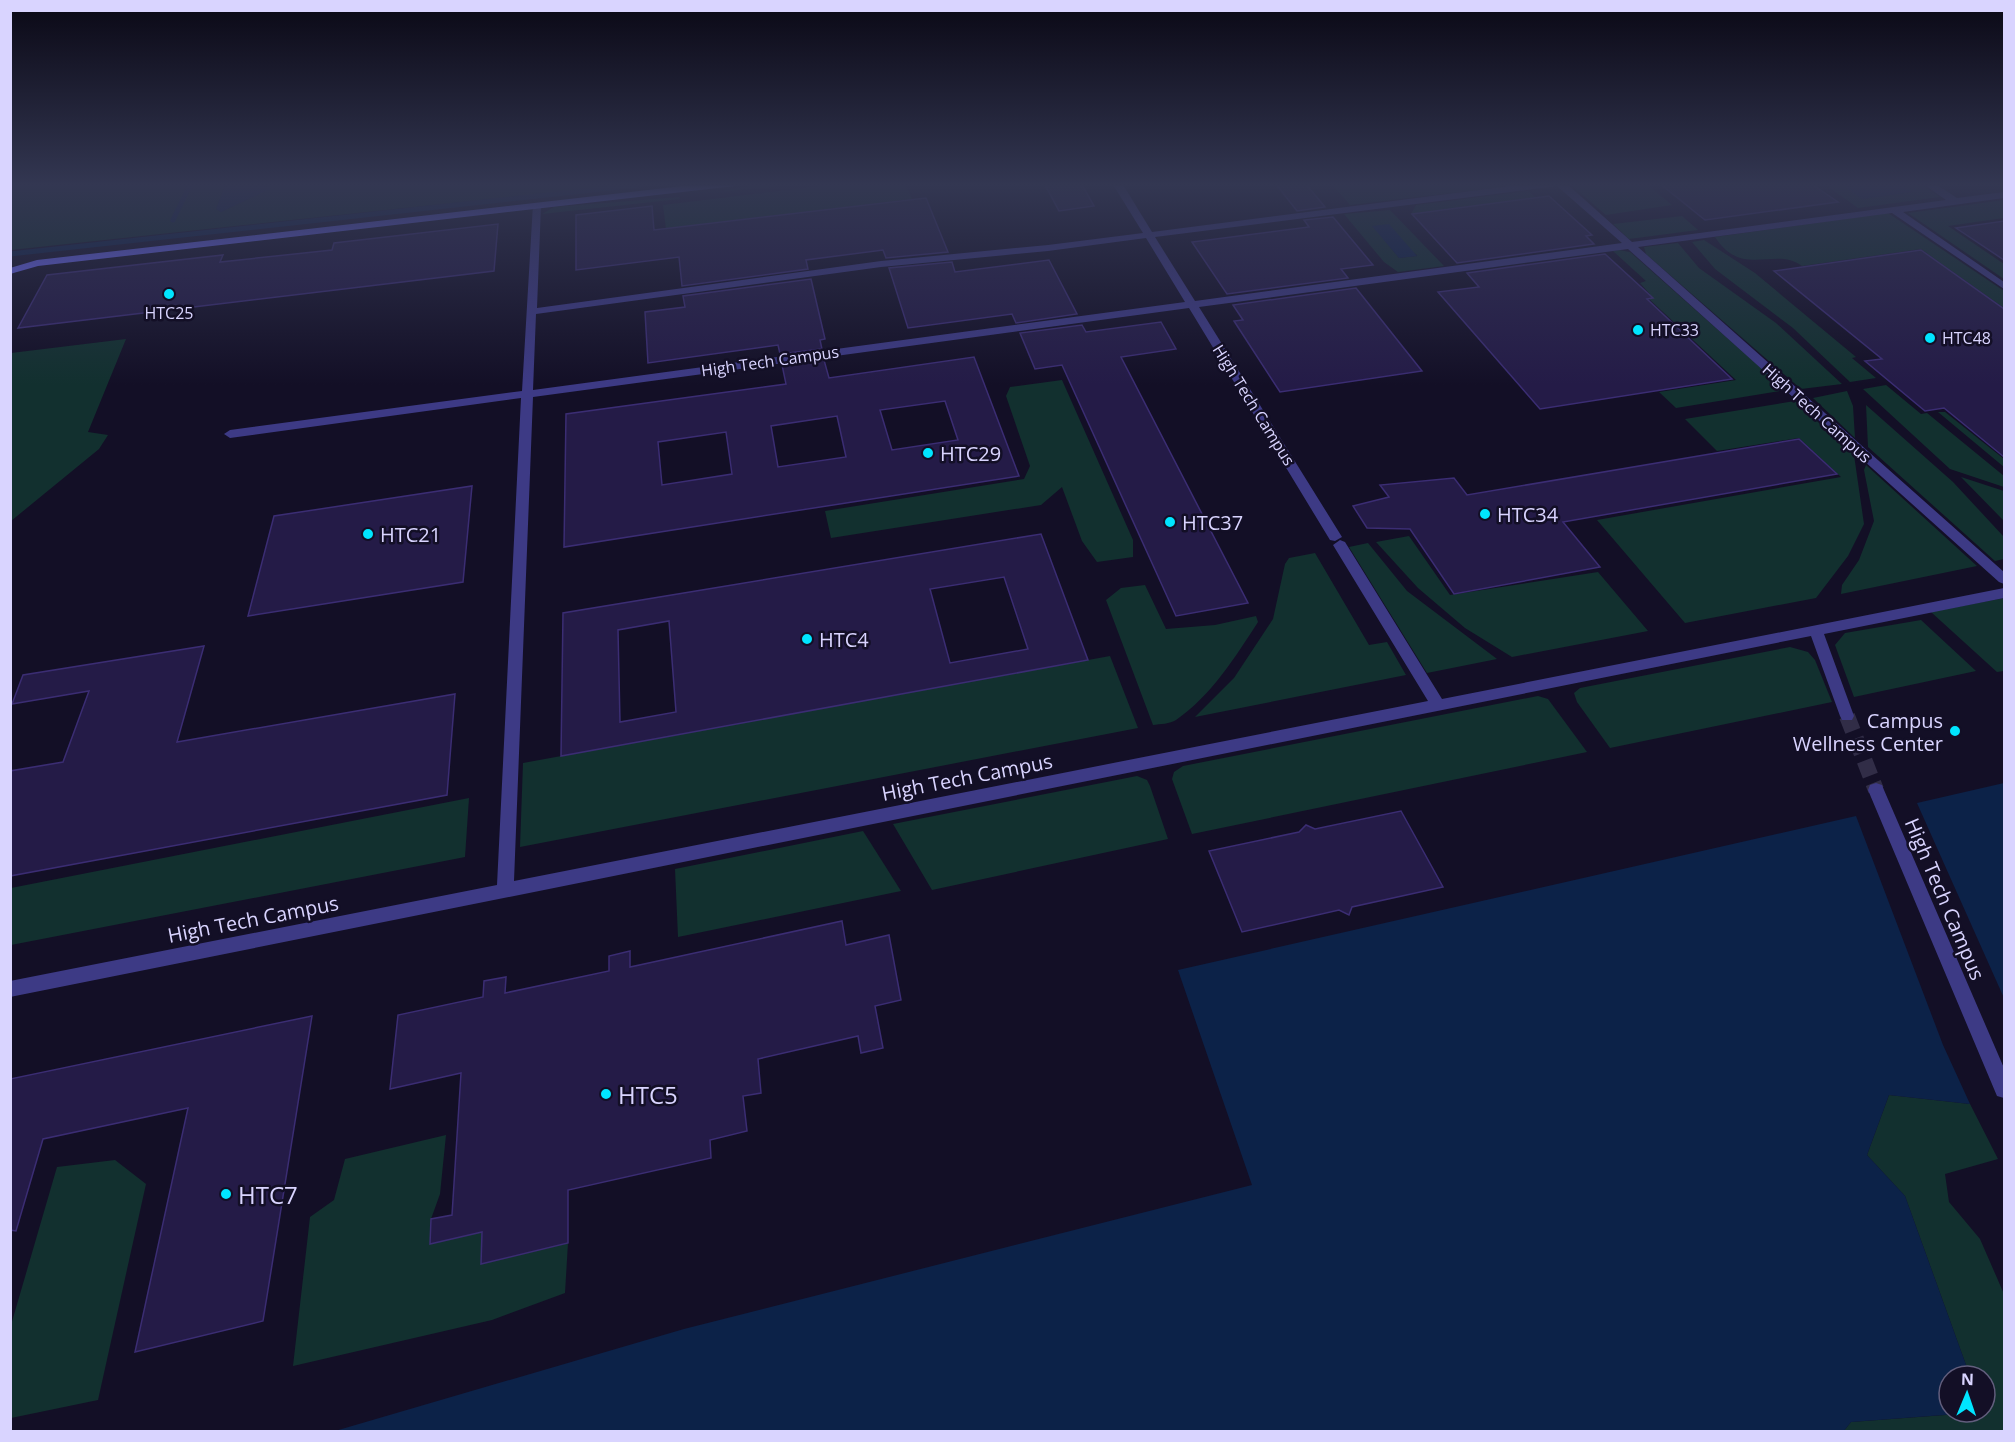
<svg xmlns="http://www.w3.org/2000/svg" width="2015" height="1442" font-family="'Open Sans',sans-serif">
<style>
.green{fill:#12302f;fill-rule:evenodd}
.water{fill:#0c2248}
.lines{fill:none;stroke-linecap:round;stroke-linejoin:round}
.stream{stroke:#0c2248;stroke-width:5}
.building{fill:#241b47;stroke:#3b2d73;stroke-width:1.5;fill-rule:evenodd}
.street-tunnel{stroke:#312d47;stroke-width:16;stroke-dasharray:16 8;stroke-linecap:butt}
.street{fill:#3d3a85;fill-rule:evenodd}
.secondary{fill:#6f6bff;fill-rule:evenodd}
.poi-dot{fill:#00e5ff;stroke:#130f26;stroke-width:2}
.labels{text-anchor:middle;dominant-baseline:central;stroke-width:5;stroke-linejoin:round;paint-order:stroke}
.far-poi-label{font-size:16px;fill:#d9d4ff;stroke:#130f26;text-anchor:start}
.far-street-label{font-size:16px;fill:#d9d4ff;stroke:#130f26}
.poi-label{font-size:20px;fill:#d9d4ff;stroke:#130f26;text-anchor:start}
.street-label{font-size:20px;fill:#d9d4ff;stroke:#130f26}
.near-poi-label{font-size:24px;fill:#d9d4ff;stroke:#130f26;text-anchor:start}
</style>
<rect width="100%" height="100%" fill="#130f26"/>
<g class="green">
<path d="M24,183h202l-10,26 5,3 50,-24 -16,-5h383l-627,67 -1,-64z"/>
<path d="M765,183h51l-99,9z"/>
<path d="M844,183h61l7,16 -246,30 -3,-24z"/>
<path d="M1331,183h203l-184,22z"/>
<path d="M1585,183h60l27,22 -66,10 -35,-30z"/>
<path d="M1823,183h52l-29,4 16,12 50,-7 -12,-9h19l21,14 -82,11z"/>
<path d="M1528,191l8,7 -125,16 5,-9z"/>
<path d="M679,197l1,2 -138,15 12,-7z"/>
<path d="M2004,200v18l-56,8 56,38v15l-96,-66z"/>
<path d="M1390,210l54,56 -46,6 -14,-10 -40,-48zM1373,226l44,29v1l-18,2z"/>
<path d="M1888,213l116,78v17l-83,-59 -119,17c-27,-20 -60,13 -87,-29z"/>
<path d="M1682,216l16,14 -69,9 -16,-15z"/>
<path d="M1704,240l51,33 101,84 -4,1 24,20 -26,4 -57,-54 -78,-59 -23,-27z"/>
<path d="M1678,243l21,25 77,55 66,61 -41,5 -155,-135 -2,-7z"/>
<path d="M1619,250l11,2 156,138 -110,18 -17,-16 77,-12 -90,-84 4,-2 -10,-11 6,-2 -33,-30z"/>
<path d="M126,339l-38,93 20,3 -9,14 -88,72v-168z"/>
<path d="M1062,380l71,160v17l-36,5 -15,-21 -20,-54 -21,18 -210,33 -6,-27 199,-32 6,-13 -24,-70 4,-9z"/>
<path d="M1886,385l35,29 6,-1 77,63v11l-54,-18 -87,-80z"/>
<path d="M1847,391l6,15 2,32 -42,-40z"/>
<path d="M1795,401l59,54 10,69 -16,32 -32,42 -131,25 -88,-103 244,-43 -42,-39 -82,13 -32,-32z"/>
<path d="M1866,405l87,77 51,55v22l-9,2 -127,-114z"/>
<path d="M1938,412h7l59,47v8z"/>
<path d="M1866,465l111,101 -136,28 1,-9 17,-25 15,-39 -10,-51z"/>
<path d="M1961,477l43,14v30z"/>
<path d="M1409,536l41,59 148,-23 50,59 -136,26 -47,-29 -47,-40 -42,-46z"/>
<path d="M1368,543l39,48 90,68 -70,14 -78,-126z"/>
<path d="M1315,553l54,92 18,-3 19,33 -211,42 39,-39 39,-59 12,-55 4,-6z"/>
<path d="M1145,585l21,44 49,-4 41,-9 2,6c-22,34 -47,74 -82,98 -6,4 -16,4 -23,5l-47,-125 15,-12z"/>
<path d="M2004,598v73l-7,1 -66,-60z"/>
<path d="M1921,620l55,51 -122,26 -19,-52 10,-12z"/>
<path d="M1790,647l18,5 7,8 17,42 -222,46 -33,-46 -3,-9 6,-5z"/>
<path d="M1110,656l28,72 -618,119 3,-84z"/>
<path d="M1538,696l10,3 39,53 -395,82 -20,-55 2,-7 9,-6z"/>
<path d="M1137,776l10,4 3,6 18,53 -236,51 -39,-66z"/>
<path d="M469,798l-4,59 -454,88v-57z"/>
<path d="M863,831l38,60 -223,46 -3,-68z"/>
<path d="M1889,1095l81,9 28,55 -53,15 4,28 31,37 24,55v137l-161,1 8,-10 134,-10v-36h-15l-65,-180 -38,-41z"/>
<path d="M446,1135l-6,59 -9,25 -1,25 52,-12 -1,32 87,-21 -3,50 -73,27 -199,46 17,-149 24,-17 11,-41z"/>
<path d="M115,1160l31,24 -48,216 -87,18v-93l46,-158z"/>
</g>
<g class="water">
<path d="M226,183h29l17,5 -51,24 -5,-3z"/>
<path d="M1875,183h25l12,9 -50,7 -17,-12z"/>
<path d="M1389,224l28,32 -18,2 -27,-32z"/>
<path d="M2004,783v215l-87,-195z"/>
<path d="M1856,816l87,229 27,59 -81,-9 -22,60 38,41 65,180h-21v36h34l-132,10 -8,10 -1508,-1 349,-102 568,-144 -74,-215z"/>
</g>
<g class="lines">
<g class="stream">
<path d="M173,220l18,-37"/>
<path d="M10,254l646,-71"/>
</g>
</g>
<g class="building">
<path d="M1044,183h37l13,23 -35,5z"/>
<path d="M1275,183h30l20,24 -28,4z"/>
<path d="M1659,183h151l28,19 -133,18z"/>
<path d="M1549,196l43,39 -6,1 8,8 -137,19 -45,-49z"/>
<path d="M926,198l22,54 -62,6 -3,-8 -77,10 2,9 -126,17 -3,-29 -103,13v-55l76,-9 2,24z"/>
<path d="M1333,217l40,48 -32,4 7,9 -121,16 -35,-52 117,-15 -5,-7z"/>
<path d="M2004,221v39l-48,-32z"/>
<path d="M498,224l-4,47 -476,57 29,-53 176,-20 -3,7 112,-12 2,-7z"/>
<path d="M1921,250l83,59v148l-60,-49 -19,3 -60,-50 17,-2 -108,-88z"/>
<path d="M1605,254l48,44 -6,1 85,80 -192,30 -102,-117 41,-5 -12,-14z"/>
<path d="M1049,260l28,54 -61,9 -4,-9 -104,14 -19,-60 63,-6 3,10z"/>
<path d="M811,279l14,60 -5,1 2,9 -42,5 -2,-9 -130,18 -3,-51 40,-5 -2,-11z"/>
<path d="M1356,288l66,83 -142,21 -46,-71 9,-1 -10,-15z"/>
<path d="M1161,322l15,27 -55,8 127,246 -72,13 -114,-251 -27,4 -15,-36 62,-8 4,7z"/>
<path d="M974,357l45,119 -455,71 2,-133 220,-30 -4,-19 42,-5 5,18zM945,401l13,39 -66,10 -12,-40zM837,416l9,41 -68,10 -7,-41zM726,432l6,42 -70,11 -4,-43z"/>
<path d="M1799,439l38,35 -274,48 37,45 -146,27 -44,-65 -43,-1 -14,-22 36,-9 -9,-12 74,-7 13,17z"/>
<path d="M472,486l-9,96 -215,34 26,-100z"/>
<path d="M1041,534l47,126 -527,96 2,-143zM1004,577l24,72 -78,14 -20,-74zM669,621l7,91 -56,10 -2,-92z"/>
<path d="M204,646l-27,96 278,-48 -8,101 -437,81v-105l53,-9 26,-71 -77,13 11,-29z"/>
<path d="M1401,811l42,76 -91,20 -3,8 -10,-5 -97,22 -33,-81 90,-19 7,-7 9,4z"/>
<path d="M842,921l4,24 43,-10 12,65 -26,6 8,42 -22,5 -3,-17 -100,23 3,34 -18,3 4,35 -37,9 1,18 -143,32v53l-87,21 1,-32 -52,12 1,-25 21,-4 9,-142 -71,16 8,-74 85,-18 1,-16 22,-4 -1,16 104,-22v-15l21,-5v16z"/>
<path d="M312,1016l-49,305 -128,31 53,-244 -145,31 -27,92 -6,-1v-151z"/>
</g>
<g class="lines">
<path class="street-tunnel" d="M1847,716l29,74"/>
<g class="street">
<path d="M1112,183h10l30,49 382,-49h32l66,59 314,-42 -24,-17h12l23,15 47,-6v6l-101,14 101,70v7l-112,-76 -254,34 366,325v12l-5,-2 -371,-333 -429,58 143,230 -7,4 -5,-1 -141,-232 -656,89 -19,484 914,-180 -95,-156 7,-5 5,2 97,157 562,-111v10l-180,36 30,82 -2,4h-10l-2,-4 -29,-80 -1801,361v-16l487,-96 24,-487 -291,40 -6,-4 6,-4 292,-39 11,-187 8,2 -4,102 344,-47 167,-16 95,-12zM1557,186l65,57 -427,58 -40,-64zM1146,238l39,64 -652,88 3,-76 345,-47 167,-16z"/>
<path d="M1876,783l6,2 2,5 120,278v30l-7,-2 -129,-306 2,-5z"/>
</g>
<path class="secondary" d="M709,183h31l-5,3 -697,80 -28,8v-6l27,-8z"/>
</g>
<linearGradient id="sky" x2="0" y2="1"><stop stop-color="#0a0815"/><stop offset="0.48" stop-color="#333752"/><stop offset="1" stop-color="#333752" stop-opacity="0"/></linearGradient>
<rect width="2015" height="385" fill="url(#sky)"/>
<g class="poi-dot">
<circle cx="169" cy="294" r="6"/>
<circle cx="1638" cy="330" r="6"/>
<circle cx="1930" cy="338" r="6"/>
<circle cx="928" cy="453" r="6"/>
<circle cx="1485" cy="514" r="6"/>
<circle cx="1170" cy="522" r="6"/>
<circle cx="368" cy="534" r="6"/>
<circle cx="807" cy="639" r="6"/>
<circle cx="1955" cy="731" r="6"/>
<circle cx="606" cy="1094" r="6"/>
<circle cx="226" cy="1194" r="6"/>
</g>
<g class="labels">
<g class="far-poi-label">
<text x="169" y="313" text-anchor="middle">HTC25</text>
<text x="1650" y="330">HTC33</text>
<text x="1942" y="338">HTC48</text>
</g>
<g class="far-street-label">
<text transform="translate(770 361) rotate(-8)">High Tech Campus</text>
<text transform="translate(1254 405) rotate(58)">High Tech Campus</text>
<text transform="translate(1817 413) rotate(42)">High Tech Campus</text>
</g>
<g class="poi-label">
<text x="940" y="453">HTC29</text>
<text x="1497" y="514">HTC34</text>
<text x="1182" y="522">HTC37</text>
<text x="380" y="534">HTC21</text>
<text x="819" y="639">HTC4</text>
<text x="1943" y="720" text-anchor="end">Campus<tspan x="1943" dy="23">Wellness Center</tspan></text>
</g>
<g class="street-label">
<text transform="translate(967 777) rotate(-11)">High Tech Campus</text>
<text transform="translate(1945 899) rotate(67)">High Tech Campus</text>
<text transform="translate(253 919) rotate(-11)">High Tech Campus</text>
</g>
<g class="near-poi-label">
<text x="618" y="1094">HTC5</text>
<text x="238" y="1194">HTC7</text>
</g>
</g>
<rect width="2015" height="1442" fill="none" stroke="#d9d4ff" stroke-width="24"/>
<g transform="translate(1967 1394) rotate(2)"><circle r="28" fill="#130f26" stroke="#625e7d" stroke-width="1.5"/>
<path d="M0-4.5L10 22L0 15L-10 22Z" fill="#00e5ff"/>
<text y="-9" font-size="16" font-weight="bold" text-anchor="middle" fill="#d9d4ff">N</text>
</g>
</svg>
